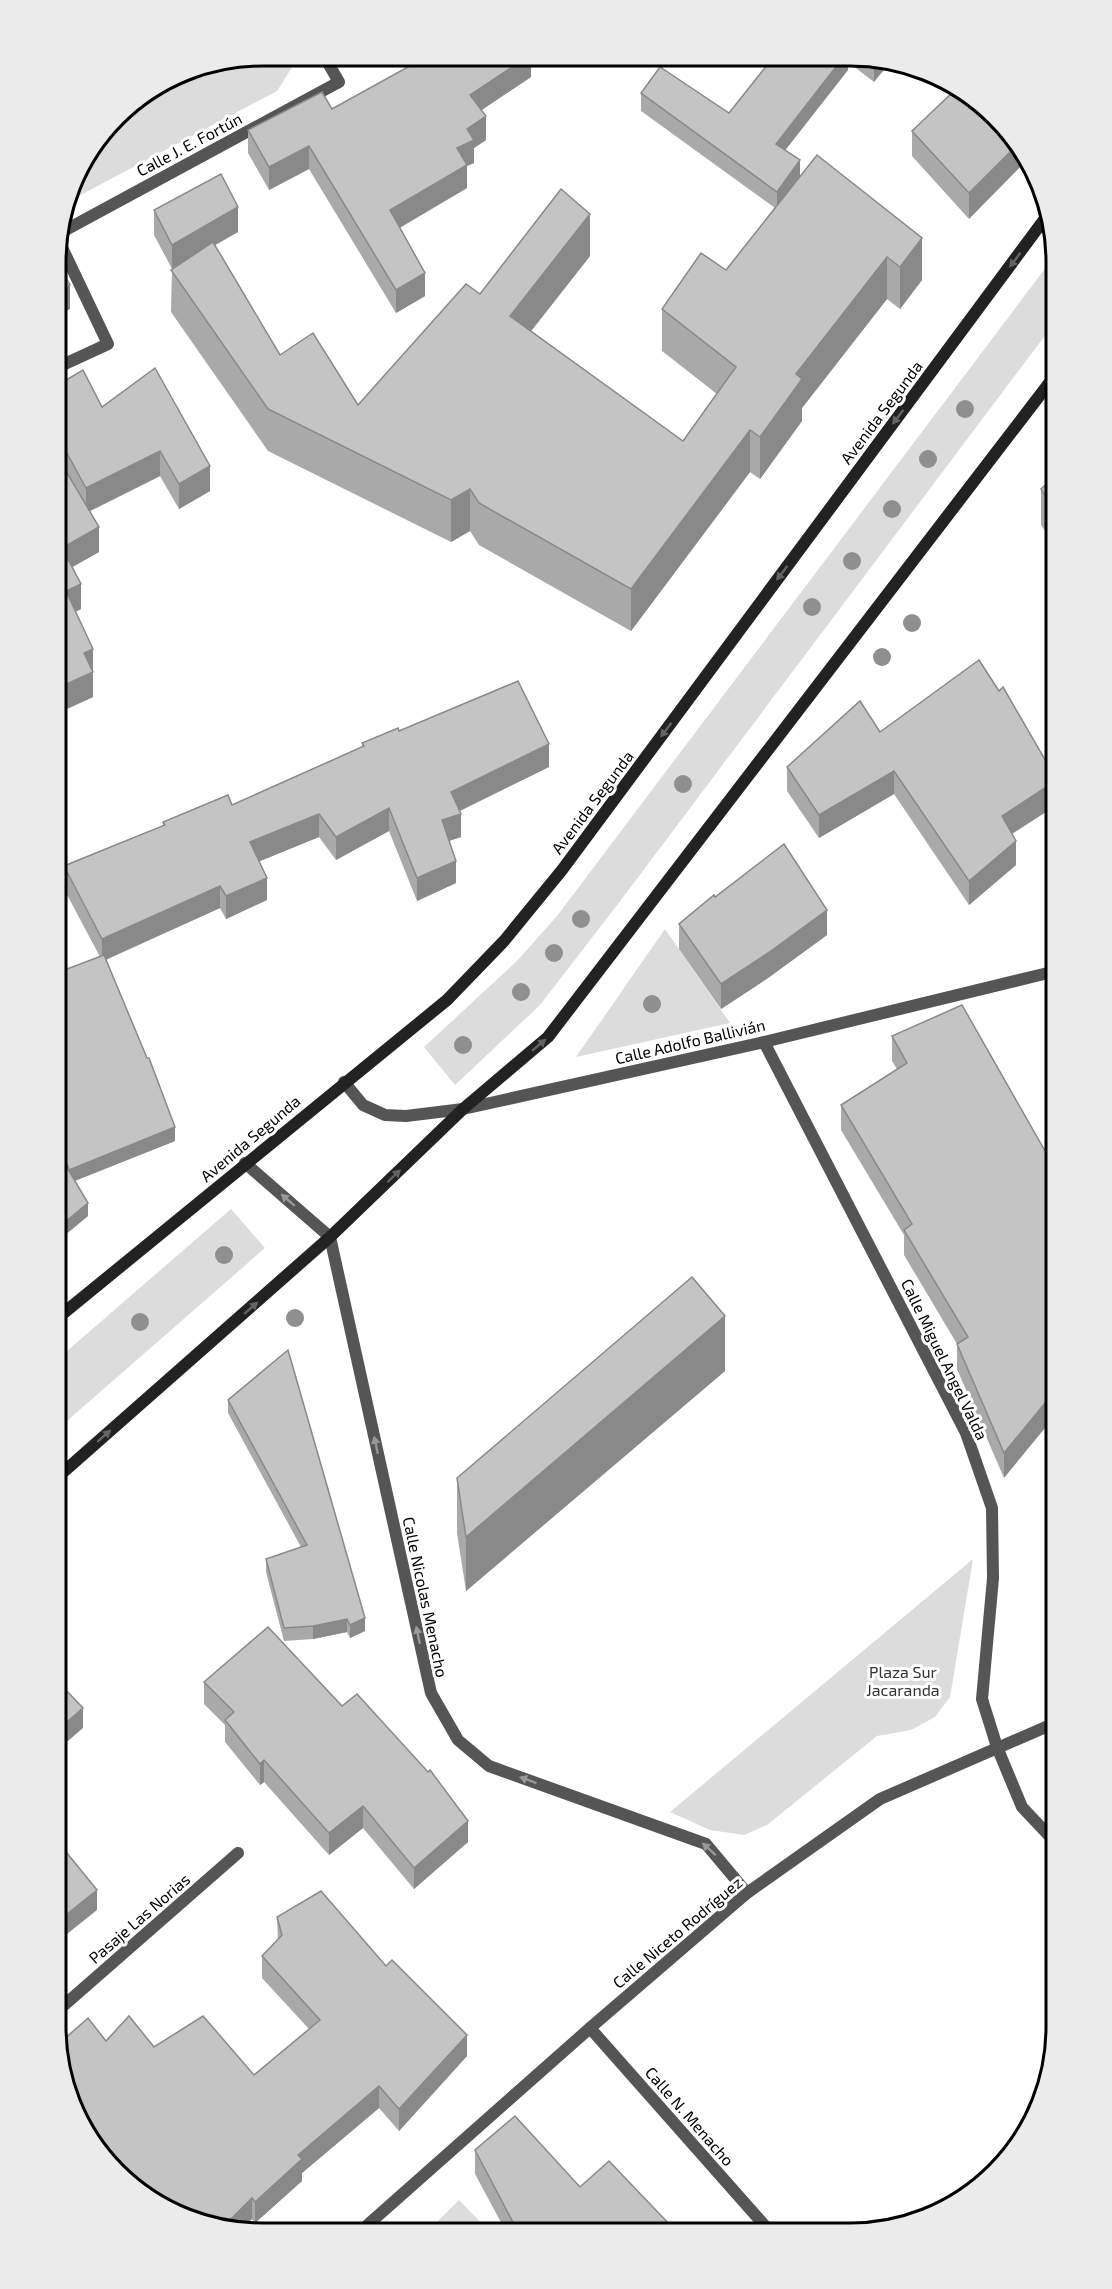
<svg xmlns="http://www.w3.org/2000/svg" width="1112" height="2289" font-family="'Exo 2',sans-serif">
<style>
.green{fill:#dcdcdc}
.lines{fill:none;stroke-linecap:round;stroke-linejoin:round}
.minor{stroke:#555;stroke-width:12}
.tertiary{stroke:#555;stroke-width:12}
.secondary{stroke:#222;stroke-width:12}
.tree{fill:#8f8f8f}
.wall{fill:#a9a9a9}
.shaded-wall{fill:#898989}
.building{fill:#c4c4c4;stroke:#898989;stroke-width:1.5}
.oneway{fill:#646464}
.oneway2{fill:#999}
.labels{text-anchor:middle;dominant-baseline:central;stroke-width:6;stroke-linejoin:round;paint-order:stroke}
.street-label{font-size:16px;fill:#000;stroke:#fff}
.park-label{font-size:16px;fill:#333;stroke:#fff}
.rim{fill:none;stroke:#000;stroke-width:3}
</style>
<rect width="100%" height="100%" fill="#fff"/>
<g class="green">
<path d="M262,56h32l-3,13 -14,22 -202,107h-5l7,-28 49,-63 57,-36z"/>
<path d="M1050,262v67l-429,571 -81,105 -85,80 -31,-38 93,-86 40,-45z"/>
<path d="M665,929l65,94 -154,34z"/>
<path d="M231,1209l34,39 -205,179v-70z"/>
<path d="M973,1559l-23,138 -15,20 -24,13 -34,6 -110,89 -23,10 -34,-5 -40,-18z"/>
<path d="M459,2200l27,28 -56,1z"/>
</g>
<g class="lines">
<g class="minor">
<path d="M60,233l279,-151 -15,-26"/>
<path d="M56,368l52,-24 -50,-105"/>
<path d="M764,1042l202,391 26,75 1,70 -11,121 15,48 25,60 33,35"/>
<path d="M344,1082l19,23 22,10 21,1 57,-7 301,-67 288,-70"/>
<path d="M245,1163l85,74 101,456 27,47 31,26 217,78 41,49"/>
<path d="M62,2007l176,-154"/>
<path d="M590,2028l176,199"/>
</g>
<path class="tertiary" d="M363,2229l227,-201 157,-135 133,-94 175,-76"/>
<g class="secondary">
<path d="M60,1316l387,-316 57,-59 58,-71 487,-657"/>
<path d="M60,1475l270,-238 133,-128 85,-72 502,-655"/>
</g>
</g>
<g class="tree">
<circle cx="965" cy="409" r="9"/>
<circle cx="928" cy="459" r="9"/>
<circle cx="892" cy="509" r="9"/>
<circle cx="852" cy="561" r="9"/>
<circle cx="812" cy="607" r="9"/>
<circle cx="912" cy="623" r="9"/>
<circle cx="882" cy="657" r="9"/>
<circle cx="683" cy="784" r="9"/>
<circle cx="581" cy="919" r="9"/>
<circle cx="554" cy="953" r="9"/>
<circle cx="521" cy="992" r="9"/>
<circle cx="652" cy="1004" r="9"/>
<circle cx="463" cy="1045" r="9"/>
<circle cx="224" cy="1255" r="9"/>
<circle cx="295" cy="1318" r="9"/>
<circle cx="140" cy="1322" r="9"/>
</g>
<g class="wall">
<path d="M398,56l133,1v20l-50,33 5,30 -12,8v15l-7,3v22l-67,40 25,68 -29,17 -87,-144 -40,21 -21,-37v-23l84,-21 74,-40z"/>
<path d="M772,59h118l-16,23 -26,-20v8l-63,80 15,27 122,103 -22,29 -13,-10 -85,109v13l-42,58 -10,-7 -119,159 -152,-86 -9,-14 -19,11 -183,-91 -97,-139 1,-43 -18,-34v-25l84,22 -24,13 66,110 78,50 122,-111 110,-38 -59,75 152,110 34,-47 -55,-43v-42l64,-39 49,-62 -134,-97v-18l88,20z"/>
<path d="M986,107l-17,112 -57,-63v-25z"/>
<path d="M155,368l55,123 -31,18 -19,-33 -70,35 9,41 -27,15 9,42 -6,3 18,37v48l-35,16 3,-246 -4,-7 -1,-74 46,21z"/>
<path d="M1050,481l1,58 -10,-14v-36z"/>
<path d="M399,731l150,36 -89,44 1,26 -12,4 7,42 -39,18 -28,-70 -53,29 -17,-23 -59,24 7,39 -41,19 -6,-11 -114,52 69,181 -100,40 13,35 -28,23 -1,-267 41,-15 -36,-68v-23l99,-40v-4l69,-17 130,-58v-4z"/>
<path d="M880,732l172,76 -40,26 4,31 -47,40 -75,-111 -75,44 -32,-47v-24z"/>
<path d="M715,897l112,38 -59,43 -47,31 -42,-60v-25z"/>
<path d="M892,1036l161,129 -49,313 -47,-109v-25l-53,-89v-20l-63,-105v-25l56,-36 -5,-8z"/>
<path d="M725,1371l-259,220 -9,-58v-55z"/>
<path d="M228,1400l137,231 -15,7 -3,-6 -34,7 -29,2 -18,-69v-13l35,-12 -73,-134z"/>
<path d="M204,1682l264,160 -54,47 -51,-61 -34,27 -65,-73 -4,3 -35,-43v-17l-21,-21z"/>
<path d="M277,1917l109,49 81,90 -68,75 -20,-23 -77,65v8l-47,42 -149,-182 48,6 100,28 55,-46 -47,-51v-22l16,-16z"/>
<path d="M475,2150l105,37 92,40 -168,1 -29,-54z"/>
</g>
<g class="shaded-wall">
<path d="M527,57h4v20l-61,41v-23z"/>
<path d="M842,59h6v11l-72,92v-18z"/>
<path d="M882,59l10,1 -18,22v-13z"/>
<path d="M486,116v24l-12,8v15l-7,3v22l-77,45v-23l77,-81z"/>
<path d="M1018,144l4,4 5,12 -58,59v-26z"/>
<path d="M309,146v23l-40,21v-23z"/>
<path d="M800,160v18l-23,32v-18z"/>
<path d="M238,207v25l-66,38v-25z"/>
<path d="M590,214v42l-80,102v-42z"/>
<path d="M922,238v42l-22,29v-42z"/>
<path d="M887,257v42l-85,109v13l-42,58v-42l36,-63z"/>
<path d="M425,273v23l-29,17v-23z"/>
<path d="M70,285v24l-14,7v-24z"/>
<path d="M750,430v42l-119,159v-42z"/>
<path d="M160,451v25l-74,37v-25z"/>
<path d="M210,466v25l-31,18v-25z"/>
<path d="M470,489v42l-19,11v-42z"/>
<path d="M99,527v25l-37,21v-25z"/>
<path d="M81,584v25l-15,7v-25z"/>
<path d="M93,649v48l-35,16v-25l26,-35z"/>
<path d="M549,744v23l-98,48v-23z"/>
<path d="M894,771v23l-75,44v-23z"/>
<path d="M1051,784l1,24 -50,32v-24z"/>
<path d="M389,808v23l-53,29v-23z"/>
<path d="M319,814v23l-69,28v-23z"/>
<path d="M461,814v23l-19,6v-23z"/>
<path d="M1016,841v24l-47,40v-24z"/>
<path d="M456,861v22l-39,18v-23z"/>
<path d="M267,878v22l-41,19v-23z"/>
<path d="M220,886v22l-118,53v-22z"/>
<path d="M827,910v25l-59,43 -47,31v-25z"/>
<path d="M175,1127v14l-106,42v-13z"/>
<path d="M88,1203v13l-28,23v-13z"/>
<path d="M725,1316v55l-259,220v-54z"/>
<path d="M1054,1392v25l-50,61v-25z"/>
<path d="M365,1618v13l-15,7v-13z"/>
<path d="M347,1619v13l-34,7v-13z"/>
<path d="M83,1708v20l-22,19v-20z"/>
<path d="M264,1760v22l-4,3v-21z"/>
<path d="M363,1806v22l-34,27v-22z"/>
<path d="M468,1821v21l-54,47v-21z"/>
<path d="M97,1890v20l-35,28v-20z"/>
<path d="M467,2035v21l-68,75v-22z"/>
<path d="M379,2086v22l-77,65v8l-47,42v-21l43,-47z"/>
<path d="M252,2198v21l-10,10h-21z"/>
</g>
<g class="building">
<path d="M413,56l114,1 -57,38 16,21 -19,13 7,11 -17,8 10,17 -77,45 35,63 -29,17 -87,-144 -40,21 -21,-37 74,-38 10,17 85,-47z"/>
<path d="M772,59h70l-66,85 24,16 -23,32 -136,-99 19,-26 69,46z"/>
<path d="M861,59h21l-8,10z"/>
<path d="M954,91l32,16 32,37 -49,49 -57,-62z"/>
<path d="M817,155l105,83 -22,29 -13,-10 -91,117 6,5 -42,58 -10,-7 -119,159 -152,-86 -9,-14 -19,11 -183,-91 -97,-139 42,-28 67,113 33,-22 45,72 108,-121 14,10 81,-105 29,25 -80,102 173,125 53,-74 -74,-58 39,-56 25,17z"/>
<path d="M221,174l17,33 -66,38 -18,-35z"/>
<path d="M56,260l14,25 -14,7z"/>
<path d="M155,368l55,98 -31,18 -19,-33 -74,37 -29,-53 -1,-49 27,-16 19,37z"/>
<path d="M63,466l36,61 -37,21 19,36 -15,7 27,58 -9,4 9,19 -35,16 -1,-219z"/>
<path d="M1050,481v23l-9,-15z"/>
<path d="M979,660l20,31 4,-4 48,83v14l-49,32 14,25 -47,40 -75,-110 -75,44 -32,-48 73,-66 20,31z"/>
<path d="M518,681l31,63 -98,48 10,22 -19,6 14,41 -39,17 -28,-70 -53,29 -17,-23 -69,28 17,36 -41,18 -6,-10 -118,53 -38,-73 101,-41 -2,-3 65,-27 4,10 132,-59 -2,-3 36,-15 1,3z"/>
<path d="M784,844l43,66 -59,43 -47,31 -42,-60 35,-29 1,2z"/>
<path d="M104,955l43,103h2l26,69 -106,43 -10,-29v-169z"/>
<path d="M962,1005l91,160 1,227 -50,61 -47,-109 11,-7 -64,-107 8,-6 -71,-119 66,-42 -15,-27z"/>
<path d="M59,1154l29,49 -28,23z"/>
<path d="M692,1277l33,39 -259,221 -9,-59z"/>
<path d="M288,1350l77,268 -15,7 -3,-6 -34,7 -29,2 -18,-69 41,-14 -79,-145z"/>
<path d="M268,1627l74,79 15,-12 71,78 2,-2 38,51 -54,47 -51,-62 -34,27 -65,-73 -4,4 -35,-44 9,-8 -30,-30z"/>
<path d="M61,1685l22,23 -22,19z"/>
<path d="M62,1847l35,43 -35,28z"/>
<path d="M321,1891l65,75 6,-6 75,75 -68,74 -20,-23 -81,69 4,4 -47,43 -3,-4 -31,31 -95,-47 -36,-41 -27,-60 -1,-40 26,-23 18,23 23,-25 25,31 49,-31 51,59 66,-55 -58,-64 20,-21 -5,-18z"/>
<path d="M515,2116l65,71 29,-26 63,66 -156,1 -41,-78z"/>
</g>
<defs><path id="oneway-solid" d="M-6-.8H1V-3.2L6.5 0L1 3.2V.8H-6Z" transform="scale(1.5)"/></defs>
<g class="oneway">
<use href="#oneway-solid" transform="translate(1015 260) rotate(127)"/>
<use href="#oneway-solid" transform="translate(898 417) rotate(127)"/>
<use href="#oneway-solid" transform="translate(782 573) rotate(127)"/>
<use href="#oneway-solid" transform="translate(666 730) rotate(127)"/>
<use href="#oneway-solid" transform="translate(539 1045) rotate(-40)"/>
<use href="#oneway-solid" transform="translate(394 1176) rotate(-44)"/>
<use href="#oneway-solid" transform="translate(251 1308) rotate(-41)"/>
<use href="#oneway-solid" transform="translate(104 1436) rotate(-41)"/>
</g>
<g class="oneway2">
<use href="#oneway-solid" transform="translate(288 1200) rotate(-139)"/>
<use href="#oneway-solid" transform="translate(376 1445) rotate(-102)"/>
<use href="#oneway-solid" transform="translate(418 1635) rotate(-102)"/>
<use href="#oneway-solid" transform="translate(528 1780) rotate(-160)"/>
<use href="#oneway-solid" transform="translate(709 1849) rotate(-138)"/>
</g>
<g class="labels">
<g class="street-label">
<text transform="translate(189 144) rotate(-28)">Calle J. E. Fortún</text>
<text transform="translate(881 412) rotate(-53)">Avenida Segunda</text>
<text transform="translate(592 802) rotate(-53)">Avenida Segunda</text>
<text transform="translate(690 1041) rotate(-13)">Calle Adolfo Ballivián</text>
<text transform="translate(250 1138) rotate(-40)">Avenida Segunda</text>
<text transform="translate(945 1359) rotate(64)">Calle Miguel Angel Valda</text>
<text transform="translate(426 1597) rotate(78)">Calle Nicolas Menacho</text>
<text transform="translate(139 1918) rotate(-41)">Pasaje Las Norias</text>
<text transform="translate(677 1932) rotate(-40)">Calle Niceto Rodríguez</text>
<text transform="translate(690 2116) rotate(49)">Calle N. Menacho</text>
</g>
<g class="park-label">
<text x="903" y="1671">Plaza Sur<tspan x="903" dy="18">Jacaranda</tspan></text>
</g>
</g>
<path d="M0 0H1112V2289H0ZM262 66H850A196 196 0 0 1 1046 262V2027A196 196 0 0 1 850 2223H262A196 196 0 0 1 66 2027V262A196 196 0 0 1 262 66Z" fill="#ebebeb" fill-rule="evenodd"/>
<path class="rim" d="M262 66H850A196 196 0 0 1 1046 262V2027A196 196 0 0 1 850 2223H262A196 196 0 0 1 66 2027V262A196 196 0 0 1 262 66Z"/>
</svg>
